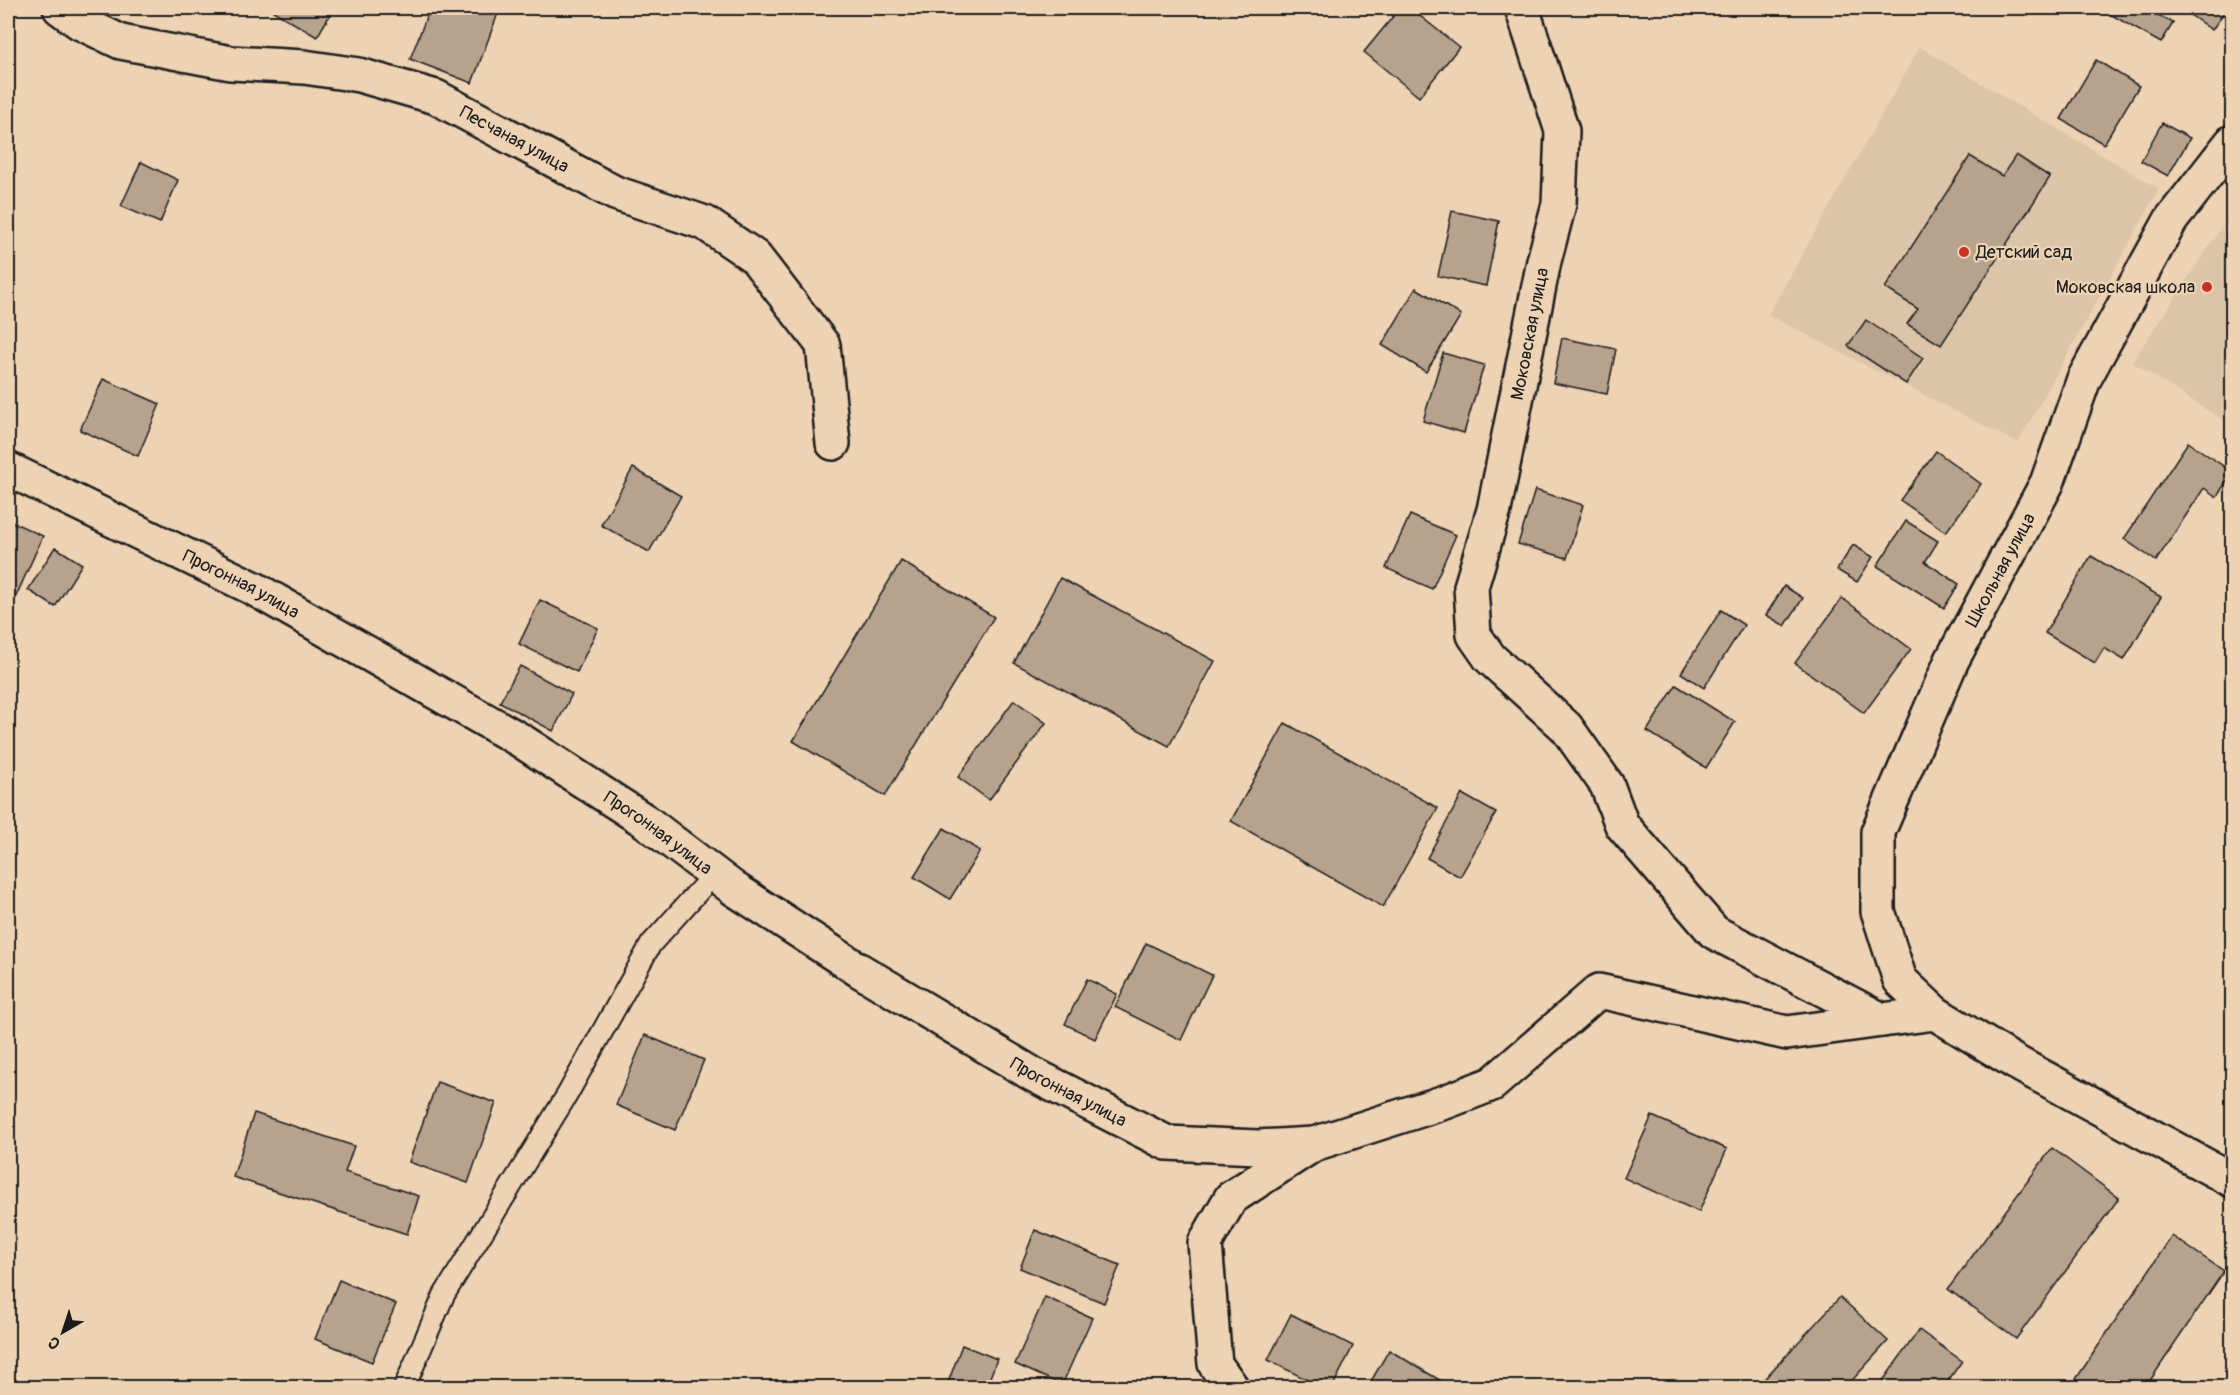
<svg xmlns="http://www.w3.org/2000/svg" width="2240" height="1395" font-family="Pangolin,sans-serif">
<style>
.built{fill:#dcc4a8}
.building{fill:#b6a28d;stroke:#1c1c1c;stroke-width:1.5}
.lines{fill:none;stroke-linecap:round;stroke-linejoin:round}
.service-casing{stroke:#1c1c1c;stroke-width:24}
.minor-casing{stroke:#1c1c1c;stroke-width:38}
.service{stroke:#edd2b4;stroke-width:20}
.minor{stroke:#edd2b4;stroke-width:33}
.poi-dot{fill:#c8321e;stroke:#edd2b4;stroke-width:2}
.labels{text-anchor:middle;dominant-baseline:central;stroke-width:4.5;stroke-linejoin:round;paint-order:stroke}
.street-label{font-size:18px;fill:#1c1c1c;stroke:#edd2b4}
.poi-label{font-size:18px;fill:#1c1c1c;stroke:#edd2b4;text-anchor:start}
</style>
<rect width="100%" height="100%" fill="#edd2b4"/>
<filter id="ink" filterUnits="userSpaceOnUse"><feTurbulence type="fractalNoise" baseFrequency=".0167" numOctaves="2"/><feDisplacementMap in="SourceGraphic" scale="12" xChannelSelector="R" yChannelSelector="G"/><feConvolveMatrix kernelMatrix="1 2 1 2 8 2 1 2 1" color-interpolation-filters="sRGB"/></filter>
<g filter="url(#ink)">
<g class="built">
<path d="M1920,47l239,142 -141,254 -250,-128z"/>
<path d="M2232,212v214l-100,-64z"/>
</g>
<g class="building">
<path d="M275,8h59l-17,29 -44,-26z"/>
<path d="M430,8h70l-28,75 -62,-24z"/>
<path d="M1400,8h10l49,39 -40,50 -55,-45z"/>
<path d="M2111,8h34l28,15 -12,20 -53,-30z"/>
<path d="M2180,8h47l-15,22z"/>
<path d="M2096,60l43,26 -35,58 -43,-25z"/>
<path d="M2162,123l28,15 -22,38 -27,-15z"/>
<path d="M2016,155l34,22 -109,168 -34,-21 11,-15 -33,-21 85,-132 32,20z"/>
<path d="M141,162l37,18 -18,43 -39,-17z"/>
<path d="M1452,211l47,10 -13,65 -48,-10z"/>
<path d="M1416,288l45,27 -35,57 -44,-27z"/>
<path d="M1866,320l57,38 -17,26 -58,-38z"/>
<path d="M1562,338l54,11 -9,45 -54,-11z"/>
<path d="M1443,353l41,12 -20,68 -41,-12z"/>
<path d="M103,379l57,25 -22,52 -58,-26z"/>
<path d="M2188,442l44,30 -15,25 -13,-9 -48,73 -32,-22z"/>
<path d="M1936,451l45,33 -35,48 -46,-32z"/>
<path d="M633,468l48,28 -32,56 -48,-27z"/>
<path d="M1535,490l48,15 -16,53 -49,-14z"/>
<path d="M1410,515l46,20 -24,54 -46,-21z"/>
<path d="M8,520l35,16 -30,67 -5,-3z"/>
<path d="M1906,521l32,20 -13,21 34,22 -15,24 -67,-42z"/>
<path d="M1853,545l20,12 -16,25 -20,-12z"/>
<path d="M55,547l27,17 -27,43 -27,-17z"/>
<path d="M2091,556l70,41 -37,63 -20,-12 -9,15 -50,-30z"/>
<path d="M901,561l93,56 -109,179 -92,-55z"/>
<path d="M1060,578l155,83 -46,85 -155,-83z"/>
<path d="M1784,586l19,12 -18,28 -19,-11z"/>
<path d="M1842,598l69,51 -47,64 -69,-50z"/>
<path d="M540,600l58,28 -21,44 -58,-28z"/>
<path d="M1721,610l23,15 -40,63 -23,-15z"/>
<path d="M520,666l52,28 -19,37 -53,-29z"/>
<path d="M1676,685l59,37 -29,46 -59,-37z"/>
<path d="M1014,700l32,23 -57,77 -31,-23z"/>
<path d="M1285,723l153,85 -55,99 -152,-86z"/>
<path d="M1462,794l34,19 -36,64 -33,-19z"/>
<path d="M944,828l36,23 -30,48 -36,-22z"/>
<path d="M1146,943l66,32 -31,65 -66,-33z"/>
<path d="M1087,979l30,15 -22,45 -30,-15z"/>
<path d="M645,1035l59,25 -29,70 -59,-25z"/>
<path d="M437,1082l59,21 -28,80 -59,-21z"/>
<path d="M254,1113l100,33 -9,26 74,24 -12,38 -174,-57z"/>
<path d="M1652,1116l75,33 -28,63 -75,-34z"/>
<path d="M2052,1148l67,50 -103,141 -68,-50z"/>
<path d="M1035,1230l85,35 -16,38 -84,-35z"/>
<path d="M2172,1236l52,35 -79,117h-75z"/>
<path d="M339,1280l57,24 -24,58 -57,-23z"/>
<path d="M1045,1297l47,21 -30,67 -47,-21z"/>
<path d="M1840,1297l48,44 -43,47h-89z"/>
<path d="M1291,1314l62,32 -21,42h-9l-55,-28z"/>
<path d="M1919,1330l43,31 -19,27h-53l-8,-6z"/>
<path d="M962,1345l35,14 -11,29h-40z"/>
<path d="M1389,1350l64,38h-86z"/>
</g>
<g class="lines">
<g class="service-casing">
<path id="service" d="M404,1388l40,-93 123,-200 84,-151 63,-70"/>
</g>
<g class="minor-casing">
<g id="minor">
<path id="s1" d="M60,8l19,14 42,20 110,21 73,4 55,8 77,22 179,96 90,30 50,34 68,88 10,98"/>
<path d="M1522,8l40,123 -3,73 -15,57 -50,249 -23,77 3,48 16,23 76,69 41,58 15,40 92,107 168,88 53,-7 80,49 217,118"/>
<path id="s2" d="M8,469l245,119 267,152 125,81 88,67 126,82 175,105 133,68 91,4 56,-3"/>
<path id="s3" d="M1935,1013l-35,-33 -22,-69v-79l74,-172 95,-177 37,-104 87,-159 61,-78"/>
<path d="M1232,1388l-17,-24 -10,-121 26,-45 83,-54 131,-42 47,-18 107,-93 188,42 95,-13"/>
</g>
</g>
<use href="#service" class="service"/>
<use href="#minor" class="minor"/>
</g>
</g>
<g class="poi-dot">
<circle cx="1964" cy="252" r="6"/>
<circle cx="2207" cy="287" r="6"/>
</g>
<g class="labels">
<g class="street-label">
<text stroke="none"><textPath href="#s1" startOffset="480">Песчаная улица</textPath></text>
<text transform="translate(1530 334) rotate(-79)">Моковская улица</text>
<text stroke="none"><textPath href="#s3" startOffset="489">Школьная улица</textPath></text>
<text stroke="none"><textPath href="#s2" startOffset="260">Прогонная улица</textPath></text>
<text stroke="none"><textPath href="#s2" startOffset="746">Прогонная улица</textPath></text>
<text stroke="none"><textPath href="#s2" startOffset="1232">Прогонная улица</textPath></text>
</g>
<g class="poi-label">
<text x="1976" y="252">Детский сад</text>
<text x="2195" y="287" text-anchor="end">Моковская школа</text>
</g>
</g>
<rect width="2240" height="1395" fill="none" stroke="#edd2b4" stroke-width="30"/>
<rect x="15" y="15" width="2210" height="1365" fill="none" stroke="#1c1c1c" stroke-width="2" filter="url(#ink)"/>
<g transform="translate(63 1332) rotate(219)" stroke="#edd2b4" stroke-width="4.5" paint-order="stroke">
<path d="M0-4.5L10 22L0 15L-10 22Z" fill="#1c1c1c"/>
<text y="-9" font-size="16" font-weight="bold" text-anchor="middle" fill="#1c1c1c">С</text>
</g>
</svg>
